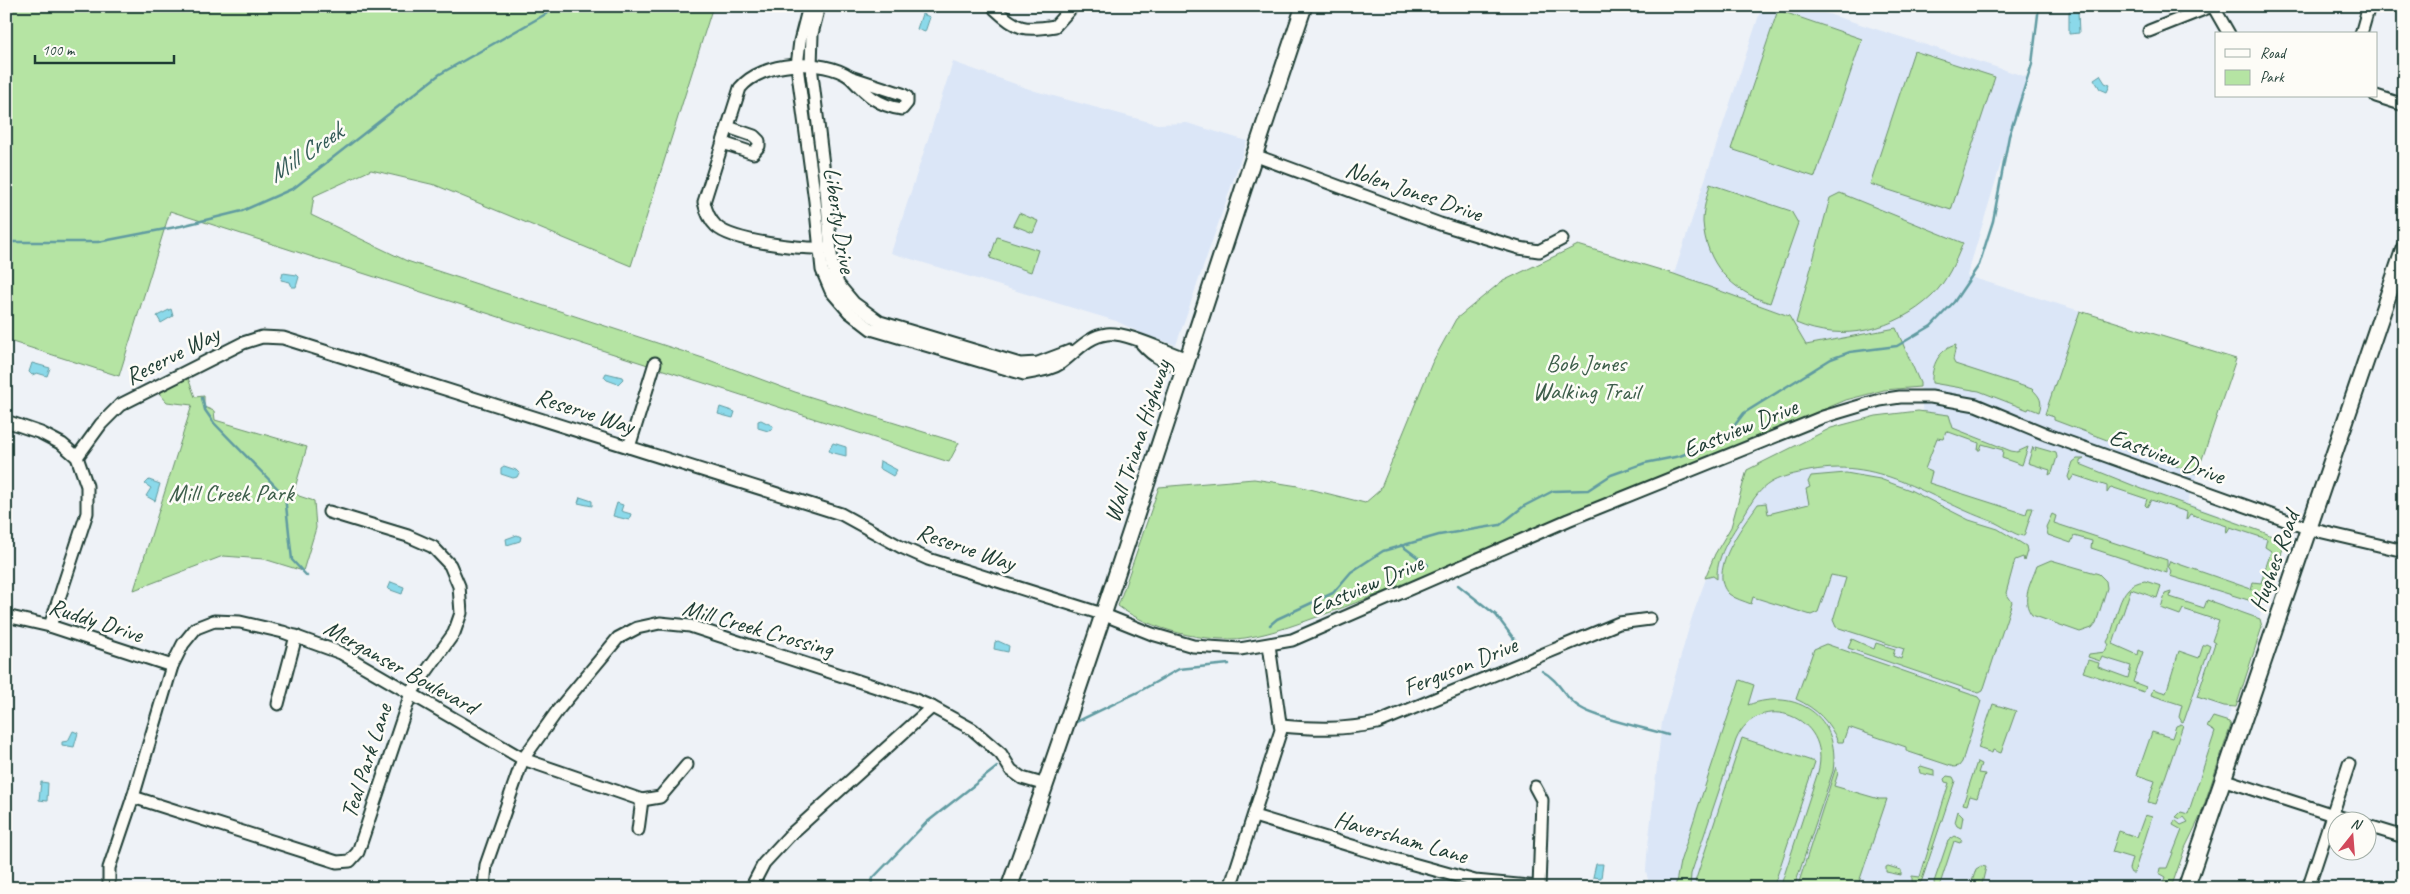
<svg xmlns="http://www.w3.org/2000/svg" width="2410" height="894" font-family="Caveat,sans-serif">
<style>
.built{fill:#dbe6f7}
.green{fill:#b5e4a3;stroke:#6a906c}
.water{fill:#8bd9ea;stroke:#609ba1}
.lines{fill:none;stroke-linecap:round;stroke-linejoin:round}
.stream{stroke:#609ba1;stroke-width:2.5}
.minor-casing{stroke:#1f3d34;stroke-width:15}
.major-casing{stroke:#1f3d34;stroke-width:19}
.minor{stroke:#fdfcf7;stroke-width:11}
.major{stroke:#fdfcf7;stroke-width:15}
.labels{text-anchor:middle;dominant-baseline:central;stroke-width:5;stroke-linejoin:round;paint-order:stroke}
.street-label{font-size:24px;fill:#1f3d34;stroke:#fdfcf7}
.park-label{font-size:24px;fill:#3d5e4a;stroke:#fdfcf7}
.water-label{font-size:25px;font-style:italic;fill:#355c58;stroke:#fdfcf7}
</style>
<rect width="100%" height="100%" fill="#eef2f7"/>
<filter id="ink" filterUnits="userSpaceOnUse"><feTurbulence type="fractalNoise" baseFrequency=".02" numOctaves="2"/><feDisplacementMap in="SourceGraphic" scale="10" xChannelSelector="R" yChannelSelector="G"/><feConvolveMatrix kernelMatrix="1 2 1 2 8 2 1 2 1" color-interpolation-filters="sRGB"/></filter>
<g filter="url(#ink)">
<g class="built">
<path d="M1762,6h41l224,71 -60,199 269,83 -49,144 80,30 11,6 3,9 -48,155 -63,185h-520l-4,-17 1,-16 15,-133 30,-105 23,-63 16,-27 16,-57 68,-31 108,-23 -3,-33 -24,-55 -91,17 -16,-29 -115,-42z"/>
<path d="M953,62l82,29 122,33 30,-1 60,18 -71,204 -31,-10 -29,-14 -225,-68z"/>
</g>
<g class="green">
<path d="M6,6h707l-82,260 -196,-81 -64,-15 -57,26 -3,19 96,46 302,99 86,32 164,51 -10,19 -779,-251 -51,165 -113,-36z"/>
<path d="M1778,10l84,29 -47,138 -84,-28z"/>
<path d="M1914,51l81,26 -44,133 -81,-26z"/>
<path d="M1710,184l81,27 7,12 -28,80c-39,-12 -64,-39 -67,-81 0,-13 4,-26 7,-38z"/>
<path d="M1840,193l123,50c-8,19 -16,38 -31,53 -36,34 -90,47 -136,27l34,-125z"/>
<path d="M1019,213l19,8 -5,12 -20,-8z"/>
<path d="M997,237l41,13 -7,22 -41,-14z"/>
<path d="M1578,245l96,29 115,42 17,29 90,-17 24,55v4l-36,3 -38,10c-120,51 -241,101 -362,152 -50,21 -101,41 -153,60 -28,10 -56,21 -86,26 -40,5 -95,-8 -127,-32l41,-119 95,-8 44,7 67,17 15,-13 52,-127 24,-44 45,-37z"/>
<path d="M2080,311l156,48 -39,115 -143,-54v-3l-9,-3z"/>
<path d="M1956,345l-3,15 2,4 77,25c8,8 11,12 7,23l-10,-4 -1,2 -49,-19 -47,-8c-1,-17 7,-34 24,-38z"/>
<path d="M188,378l7,19 9,-1v11l10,4 1,9 92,27 -13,44 5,5 15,5 2,27 -13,43 -39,-12 -41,-3 -89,34 58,-185 -25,-3 -8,-9z"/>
<path d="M1918,411l31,4 4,13 58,23 6,1 11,-5 -6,18 -20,-7 1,-8 -21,-6 -2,6h-2l1,-7 -33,-12 -3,8 -6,-1 -12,31 7,3 -3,11 97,31 2,-6h5l-9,28c-9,0 -23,-12 -33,-15 -67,-24 -111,-66 -187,-49 -30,6 -42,11 -57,38 -13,22 -31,43 -30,69l-4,-3 -8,2 10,-24 16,-27 16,-57 84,-42 45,-12z"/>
<path d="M2033,447l1,4 2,-1 -1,-3 21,6 1,4 -5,16 -3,2 1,-5 -22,-7z"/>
<path d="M2077,459h7l-4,2v3l62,25 121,43 15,7 5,9 -14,47 -11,8 -88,-27 1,-5 -3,-5 2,-5 81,28 2,-7 8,1 10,-32 -6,-4 2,-8 -37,-12 -4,7 1,-8 -37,-12 -4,6 1,-8 -36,-12 -4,7 -2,-2 2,-6 -36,-12 -4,6v-7l-33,-11 -4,6 -2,-4 5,-15z"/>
<path d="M1846,473l34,6 30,11 59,30 29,9 28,17 1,5 -3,10 -1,-4 -8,3 -9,33 6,9 -29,89 -4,2 -131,-45 4,-9 22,10 2,-6 19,6 -2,7 8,3 3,-10 -68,-22 -3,-7 13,-42 -15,-3 -13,37 -7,3 -58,-18 -2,7c-7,-3 -16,-5 -22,-10 -23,-22 16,-71 29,-90l8,-1 2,11 41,-10 -3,-15 4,-2 -2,-5 3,-6z"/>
<path d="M2052,514l4,2 -2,7 113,37v13l-76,-25 1,-7 -18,-5 -3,7 -23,-8 -2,-8z"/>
<path d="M2051,560l48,14 7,7 1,7 -11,35 -4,5 -12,4 -48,-17c-12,-15 -1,-32 5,-49z"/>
<path d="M2145,581l16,5 -4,12 -26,-9 -18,55 25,11 1,-5 4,2 -10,30 13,5 -2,5 -61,-20 5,-12 11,3 -1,4 30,11 3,-12 -29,-9 -2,4 -12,-4 1,-3 16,-2 4,-7 -2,-3c12,-20 8,-58 38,-61z"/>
<path d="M2171,592l-1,5 34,11 3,-8 53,19 2,8 -26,80 -12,-1 -27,-9 18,-54 -3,-2 7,-20 -36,-12 -3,6 -19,-7 4,-14z"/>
<path d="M1826,644l152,53 3,4 -19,61 -3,4 -5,1 -48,-16v-4l-58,-20 -5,15h-5c-9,-21 -21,-33 -42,-43l18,-50z"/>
<path d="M2206,644l4,2 -26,75 -2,1 -3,-5 3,-12 -31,-10 2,-6 13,4 13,-42 20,7 4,-12z"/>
<path d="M1740,680l14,5 -6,20c49,-18 93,12 85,66l-39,117h-14l38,-116c15,-55 -60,-84 -82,-32l-45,134 -1,14h-15l5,-26z"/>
<path d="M1993,704l23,7 -15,42 -8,-3 -1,3 -14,-5z"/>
<path d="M2213,717l16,5 2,3 -31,92 -15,31 -14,40h-9l4,-11 -7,-4 1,-5h7l15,-38 -9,-5 2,-5 6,5 7,-3 -4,-5 -3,2 -5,-2 5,-5 7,2 27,-82 -8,-5z"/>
<path d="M2181,724l2,1 -27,79 -8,-2 7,-21 -18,-6 15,-43 20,6 4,-12z"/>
<path d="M1742,738l73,24 -42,126h-59l-19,-6z"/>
<path d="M1977,762l4,2 -3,9 7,1 -8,24 -7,-2 -3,9 -4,-1z"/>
<path d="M1921,766l13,4v6l-14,-3 -1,-5z"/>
<path d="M1836,767l2,6 -4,13 45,13h8l-30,89h-60z"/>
<path d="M1947,776l6,1 2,4 -33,99 -2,3 -8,-1v-6l8,1 29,-94 -4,-1 -1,-3z"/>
<path d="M1958,811l5,5 -2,12 -4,-2 -2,-4z"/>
<path d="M2145,815l7,2 -18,56h-3l-2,-4 3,-11 -20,-6 7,-21 18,6z"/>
<path d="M1955,836l7,4 -2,3 -6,-2 -14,43 6,4h-11l-1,-6 14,-41z"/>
<path d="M1888,866l13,4v5l-15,-3v-5z"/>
<path d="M1981,866l5,1 -5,21h-11l6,-19z"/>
</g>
<g class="water">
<path d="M2069,11h9l1,22 -10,1z"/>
<path d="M922,14l8,3 -5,15 -8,-3z"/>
<path d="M2100,75l5,8 5,2 -3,7 -7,-3 -6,-10z"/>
<path d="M283,273l14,2 2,2 -3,10h-4l-2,-5 -9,-2z"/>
<path d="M171,309l2,7 -12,7 -4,-7z"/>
<path d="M32,363l18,5 -3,8 -10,-3 -5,2 -3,-3z"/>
<path d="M606,373l16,4 1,2 -5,5 -11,-4 -3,-3z"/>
<path d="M720,407l15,5 -2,6 -15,-4z"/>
<path d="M761,420l12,6 -1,4 -4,1 -10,-3v-7z"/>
<path d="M833,443l13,4v9l-16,-4 -1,-2z"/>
<path d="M880,461l17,9 -4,6 -14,-8z"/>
<path d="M504,466l12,4 3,3 -2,4 -4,1 -12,-4v-6z"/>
<path d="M149,480l11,4 -5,17 -9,-5 5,-8 -6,-4z"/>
<path d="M580,497l12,4v5l-14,-3z"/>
<path d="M617,503l6,2 -2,6 10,3 -2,6 -16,-4z"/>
<path d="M517,535l4,2 -1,4 -13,4 -1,-6z"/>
<path d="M391,582l13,5 -2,7 -14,-5z"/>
<path d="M998,641l11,5 -1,6 -14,-3 1,-7z"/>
<path d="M73,731l5,2 -4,14 -12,-2v-3l6,-1z"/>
<path d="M41,782l7,1 -1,18 -8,-1z"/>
<path d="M1596,864h7l-2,14 -8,-1z"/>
</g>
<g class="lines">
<g class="stream">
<path d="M6,242h92l83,-16 61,-15 52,-23 146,-114 120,-68"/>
<path d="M202,398l3,12 9,13 71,73 7,64 15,16"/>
<path d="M1401,545l27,20"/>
<path d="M1458,585l38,30 21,28"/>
<path d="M1270,625l7,-6 56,-26 18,-21 32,-21 56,-16 61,-10 24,-19 29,-15 35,-1 23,-15 34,-12 35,-7 45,-18 19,-25 87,-54 19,-7 47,-6 34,-20 23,-24 25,-37 14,-44 16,-85 23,-72 7,-58"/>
<path d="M1542,671c20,11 21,27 39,37 18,11 65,20 87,27"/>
<path d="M1076,722l64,-31 39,-22 50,-5"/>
<path d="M870,888l3,-10 53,-55 71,-56"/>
</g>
<g class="minor-casing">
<g id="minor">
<path d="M809,6l-9,35 -3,25 18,135 7,69 9,21 18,21 22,17 153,45c13,-3 27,-4 37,-11 14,-10 27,-27 46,-29 21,-2 59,18 81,25"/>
<path d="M819,6l-7,28 -1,32 15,124 6,75 6,19 16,19 26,19 140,42 18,-1 32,-12"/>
<path d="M994,6l1,3c22,21 30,22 60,17l18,-20"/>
<path d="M2213,6l16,28"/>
<path d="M2149,31l63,-25"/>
<path d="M2361,34l8,-28"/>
<path d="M850,77l52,17 5,3v6l-5,6c-24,-3 -36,-15 -52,-32z"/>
<path d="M2376,96l28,9"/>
<path d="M723,143l30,10 6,-7v-5l-5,-5 -26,-9"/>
<path d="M1254,155l186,69 79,24 20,3 23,-12"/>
<path d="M826,248c-23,1 -94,-6 -110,-22 -7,-7 -10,-15 -12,-24l36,-114c22,-27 83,-30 110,-11"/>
<path d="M1142,344c12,14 25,19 42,25"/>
<path d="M6,421l35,12 21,11 15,13 10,29v27l-37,113"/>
<path d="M629,447l26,-84"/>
<path d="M77,457l24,-33 19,-19 123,-62 19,-6 21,1 558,176 60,33 27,12 174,55 50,20 41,12 47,3 52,-9 276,-120 255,-103 57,-17 20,-3h31l45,8 72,30 262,94 94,22"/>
<path d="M6,616l44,10 122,40"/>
<path d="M278,704l18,-68"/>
<path d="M1281,726c33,3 63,4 96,-3l242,-100 31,-4"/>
<path d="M2222,779l133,43"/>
<path d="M1535,787l7,13 -3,88"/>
<path d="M133,797l204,65 13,-1 8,-9 53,-159 43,-60 7,-20 -2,-27 -9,-21 -17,-18 -25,-11 -79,-24"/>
<path d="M1254,816l141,43 80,22 64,6"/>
<path d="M2368,826l36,11"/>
<path d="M638,830l4,-30"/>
<path d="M109,888v-20l24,-71 39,-131 11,-22 13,-16 18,-7 26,1 43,10 58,21 182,106 119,41 18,-3 27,-32"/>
<path d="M484,888l2,-23 37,-106 35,-49 60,-72 19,-10 23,-5 30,3 223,73 19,8 40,22 29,25 10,16 11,8 24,7"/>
<path d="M751,888l13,-25 26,-28 142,-128"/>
<path d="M1230,888l51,-158 -12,-85"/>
<path d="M2308,888l41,-124"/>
</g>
</g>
<g class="major-casing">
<g id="major">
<path d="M1009,888c104,-292 196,-588 295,-882"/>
<path d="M2186,888l218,-639"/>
</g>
</g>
<use href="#minor" class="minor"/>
<use href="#major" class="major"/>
</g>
</g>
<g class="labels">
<g class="street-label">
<text transform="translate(1414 191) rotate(19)">Nolen Jones Drive</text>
<text transform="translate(840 220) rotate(81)">Liberty Drive</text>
<text transform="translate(172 355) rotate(-27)">Reserve Way</text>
<text transform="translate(585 411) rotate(18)">Reserve Way</text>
<text transform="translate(1740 428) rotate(-22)">Eastview Drive</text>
<text transform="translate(1137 441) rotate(-72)">Wall Triana Highway</text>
<text transform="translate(2167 456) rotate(20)">Eastview Drive</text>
<text transform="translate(966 547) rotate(19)">Reserve Way</text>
<text transform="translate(2274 561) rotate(-70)">Hughes Road</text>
<text transform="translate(1366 585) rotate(-23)">Eastview Drive</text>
<text transform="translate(96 620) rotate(18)">Ruddy Drive</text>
<text transform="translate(758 628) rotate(16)">Mill Creek Crossing</text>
<text transform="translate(1460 666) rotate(-22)">Ferguson Drive</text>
<text transform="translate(401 667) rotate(29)">Merganser Boulevard</text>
<text transform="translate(366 761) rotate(-72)">Teal Park Lane</text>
<text transform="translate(1401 837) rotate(16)">Haversham Lane</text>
</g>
<g class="park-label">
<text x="1586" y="363">Bob Jones<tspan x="1586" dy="28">Walking Trail</tspan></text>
<text x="231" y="493">Mill Creek Park</text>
</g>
<g class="water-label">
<text transform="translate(305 153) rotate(-34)">Mill Creek</text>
</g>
</g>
<rect width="2410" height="894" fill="none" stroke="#fdfcf7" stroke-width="25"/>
<rect x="12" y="12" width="2385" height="869" fill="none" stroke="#1f3d34" stroke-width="2" filter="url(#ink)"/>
<rect x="2215" y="32" width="162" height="65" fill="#fdfcf7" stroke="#a4b0a9"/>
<rect x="2225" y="49" width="25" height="8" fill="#fdfcf7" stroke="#a4b0a9"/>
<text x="2260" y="58" font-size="15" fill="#1f3d34">Road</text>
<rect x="2225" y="70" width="25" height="15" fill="#b5e4a3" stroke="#a4b0a9"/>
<text x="2260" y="82" font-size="15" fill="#1f3d34">Park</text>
<g transform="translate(2352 836) rotate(17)"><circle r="24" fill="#fdfcf7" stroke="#a4b0a9"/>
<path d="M0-4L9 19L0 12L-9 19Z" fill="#d1495b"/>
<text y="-8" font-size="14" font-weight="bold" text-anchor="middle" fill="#1f3d34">N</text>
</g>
<path d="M35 55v8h139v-8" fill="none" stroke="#1f3d34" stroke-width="2.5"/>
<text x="42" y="55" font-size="15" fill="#1f3d34" stroke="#fdfcf7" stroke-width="4" paint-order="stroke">100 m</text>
</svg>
